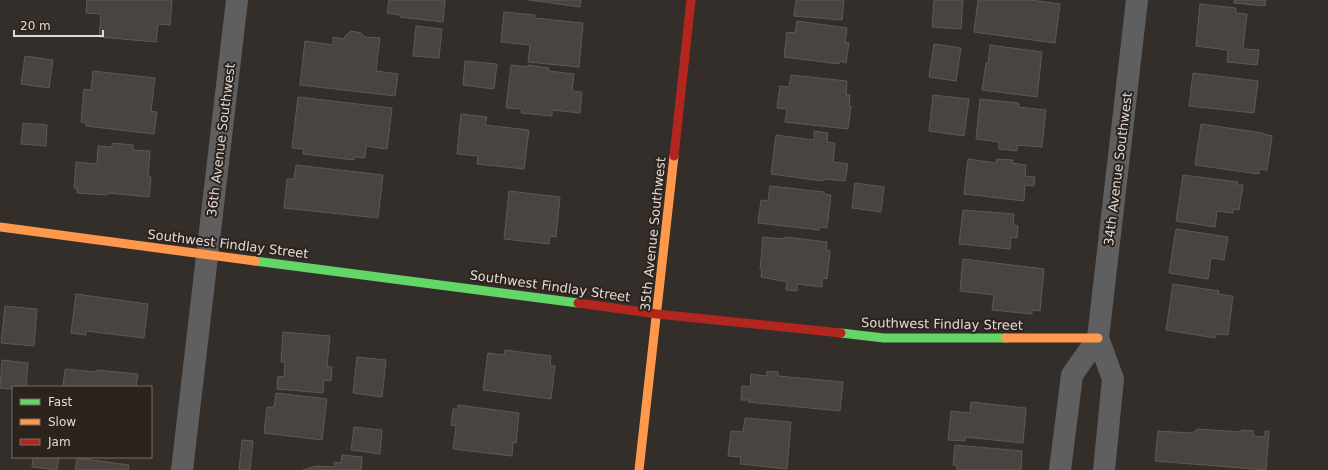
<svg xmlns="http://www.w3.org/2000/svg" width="1328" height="470" font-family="'DejaVu Sans',sans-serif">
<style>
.building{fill:#494441;stroke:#5e5955}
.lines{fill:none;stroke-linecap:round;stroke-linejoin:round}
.street{stroke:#605f60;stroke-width:22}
.fast{stroke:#63d668;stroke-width:9}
.slow{stroke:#ff974d;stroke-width:9}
.jam{stroke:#b3261e;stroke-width:9}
.labels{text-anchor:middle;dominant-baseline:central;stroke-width:4;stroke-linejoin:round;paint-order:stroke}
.street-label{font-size:13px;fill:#e1dad6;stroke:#2d231d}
</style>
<rect width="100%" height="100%" fill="#342e2a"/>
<g class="building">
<path d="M87,0h85l-2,25 -12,-1 -2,18 -57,-5 2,-23 -15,-1z"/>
<path d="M389,0h56l-2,22 -43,-5v-2l-13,-2z"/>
<path d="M529,0h52l-1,7z"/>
<path d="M796,0h48l-2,20 -48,-4z"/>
<path d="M934,0h29l-2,29 -29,-2z"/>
<path d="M978,0h53l29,4 -5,39 -81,-11z"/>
<path d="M1234,0h32l-1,6 -31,-3z"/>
<path d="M1200,4l36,4v5l11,1 -4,35 16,1 -2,15 -30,-3 1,-12 -32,-4z"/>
<path d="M504,12l31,3v3l48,5 -4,44 -51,-5 2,-17 -29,-3z"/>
<path d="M797,21l50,7 -2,14 4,1 -3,20 -7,-2v3l-55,-7 3,-25 8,1z"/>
<path d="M416,26l26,3 -3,29 -26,-2z"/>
<path d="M351,31l10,2 4,4 15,1 -4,33 22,3 -3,22 -95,-11 5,-44 28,4v-8l11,2 1,-3z"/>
<path d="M934,44l27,4 -5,33 -27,-4z"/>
<path d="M990,45l52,7 -5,45 -55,-7 4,-27h2z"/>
<path d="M25,56l28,4 -4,28 -28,-4z"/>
<path d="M465,61l32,3 -3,25 -31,-4z"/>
<path d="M511,65l17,2v-2l21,3v3l25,3 -2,17 10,1 -2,21 -28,-3v6l-31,-3 1,-4 -16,-1z"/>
<path d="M93,71l62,7 -4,33 6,1 -3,22 -68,-8v-3l-5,-1 3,-33 7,1z"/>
<path d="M1193,73l65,8 -4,32 -65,-7z"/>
<path d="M791,75l56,6 -1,14h4l-1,11h2l-3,23 -63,-7 2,-13 -10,-1 3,-22 9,1z"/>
<path d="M933,95l36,4 -5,37 -35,-5z"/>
<path d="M298,97l94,11 -5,41 -21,-3 -1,12 -10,-1 -1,3 -51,-6 1,-5 -12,-1z"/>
<path d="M980,99l39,4 -1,4 28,3 -4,37 -25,-2v6l-18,-2v-7l-23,-3z"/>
<path d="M461,114l26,3 -2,8 44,5 -5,39 -47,-5 1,-8 -21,-2z"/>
<path d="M23,123l24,2 -1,21 -25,-2z"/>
<path d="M1201,124l62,9v1l9,2 -5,34 -8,-1v5l-64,-9z"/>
<path d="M814,131l14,2 -1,9 8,1 -2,19 15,2 -3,17 -21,-2 -1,2 -52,-7 5,-39 38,5z"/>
<path d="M112,143l21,2v5l17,1 -2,26h3l-2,20 -41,-4 -1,2 -30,-2v-5h-3l2,-26 21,2 1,-18 14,1z"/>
<path d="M968,159l28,4 1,-4 16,1 -1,3 14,2 -1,11 10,1 -1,9 -9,-1 -1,16 -60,-7z"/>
<path d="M296,165l87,10 -5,43 -94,-10 3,-29h7z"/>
<path d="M1183,175l55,7 -1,3h6l-4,25 -6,-1v4l-16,-2 -2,16 -39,-6z"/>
<path d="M855,183l29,4 -3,25 -29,-4z"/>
<path d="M770,186l54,6v2l7,1 -4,33 -7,-1 -1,3 -61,-7 3,-23 7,1z"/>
<path d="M509,191l51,6 -4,40 -6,-1 -1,8 -45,-5z"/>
<path d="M963,210l51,4 -1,11 5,1 -1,12 -6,-1 -1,12 -51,-5z"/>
<path d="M1176,229l52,8 -4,23 -13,-2 -3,21 -39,-6z"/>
<path d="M763,237l21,2 1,-2 42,5 -1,8 4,1 -3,28 -5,-1v9l-25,-3v7l-11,-1 1,-8 -26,-5 1,-7h-2z"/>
<path d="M963,259l81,10 -4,42 -8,-1v4l-40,-4 2,-15 -34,-4z"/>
<path d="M1173,284l46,7 -1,3 15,2 -5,39 -12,-1 -1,4 -49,-8z"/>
<path d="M76,294l72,10 -4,34 -58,-7v4l-15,-2z"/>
<path d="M5,306l32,3 -3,37 -33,-3z"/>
<path d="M283,332l47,4 -3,30 5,1 -1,14 -7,-1 -1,13 -46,-4 1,-13 6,1 1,-15h-4z"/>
<path d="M505,350l46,6 -1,10h5l-4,33 -68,-9 5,-37 16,2z"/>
<path d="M357,357l29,3 -4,37 -29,-4z"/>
<path d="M2,360l26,3 -2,24h-13v2l-13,-1z"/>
<path d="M65,369l32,3v-2l41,4 -2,13h-73z"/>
<path d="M767,371l11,1v4l65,6 -3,29 -92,-9 1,-2h-8l1,-14 8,1 1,-13 16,2z"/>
<path d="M276,393l51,6 -5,41 -58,-7 3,-26h7z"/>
<path d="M971,402l55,6 -3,35 -58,-6v4l-17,-1 3,-29 19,2z"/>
<path d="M458,405l61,8 -3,30 -3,-1 -1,14 -59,-7 3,-23 -5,-1 2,-16h5z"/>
<path d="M745,418l46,4 -4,47 -47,-5 1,-7 -13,-1 3,-25 12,1z"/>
<path d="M354,427l28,3 -2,24 -29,-4z"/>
<path d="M1198,429l41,3 4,-2 11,1 -1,5 12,1v-6h4l-3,39 -111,-9 3,-30 34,2z"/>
<path d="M242,440l11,1 -3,29h-11z"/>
<path d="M955,445l67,6 -1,19h-64v-4l-4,-1z"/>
<path d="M342,455l20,2 -1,13h-58l13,-4 18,1v-5l7,1z"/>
<path d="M33,457h26l-2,13 -25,-3z"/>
<path d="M77,458l52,7 -1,5h-53z"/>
</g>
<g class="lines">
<g class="street">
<path d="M182,470l55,-470"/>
<path d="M1060,470l12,-95 26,-37"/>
<path d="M1104,470l9,-91 -15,-41 39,-338"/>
</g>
<g class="fast">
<path d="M255,261l323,42"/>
<path d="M841,333l43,5h122"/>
</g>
<g class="slow">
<path d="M0,227l255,34"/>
<path d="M1006,338h92"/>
<path d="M639,470l35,-314"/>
</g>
<g class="jam">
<path d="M674,156l17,-156"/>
<path d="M578,303l79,11 184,19"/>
</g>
</g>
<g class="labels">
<g class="street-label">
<text transform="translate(221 140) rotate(-83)">36th Avenue Southwest</text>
<text transform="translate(1118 169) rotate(-83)">34th Avenue Southwest</text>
<text transform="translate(653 234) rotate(-84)">35th Avenue Southwest</text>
<text transform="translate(228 244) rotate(7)">Southwest Findlay Street</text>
<text transform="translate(550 286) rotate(8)">Southwest Findlay Street</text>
<text transform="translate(942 324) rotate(1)">Southwest Findlay Street</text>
</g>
</g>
<rect x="12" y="386" width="140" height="72" fill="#2d231d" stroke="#756c67"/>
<rect x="20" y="399" width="20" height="6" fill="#63d668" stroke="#756c67"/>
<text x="48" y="406" font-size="12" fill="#e1dad6">Fast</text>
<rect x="20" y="419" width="20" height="6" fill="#ff974d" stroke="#756c67"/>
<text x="48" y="426" font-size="12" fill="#e1dad6">Slow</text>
<rect x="20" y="439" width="20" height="6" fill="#b3261e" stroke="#756c67"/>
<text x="48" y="446" font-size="12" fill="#e1dad6">Jam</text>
<path d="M14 30v6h89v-6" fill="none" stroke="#e1dad6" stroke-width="2"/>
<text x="20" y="30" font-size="12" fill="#e1dad6" stroke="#2d231d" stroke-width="3" paint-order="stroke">20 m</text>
</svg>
